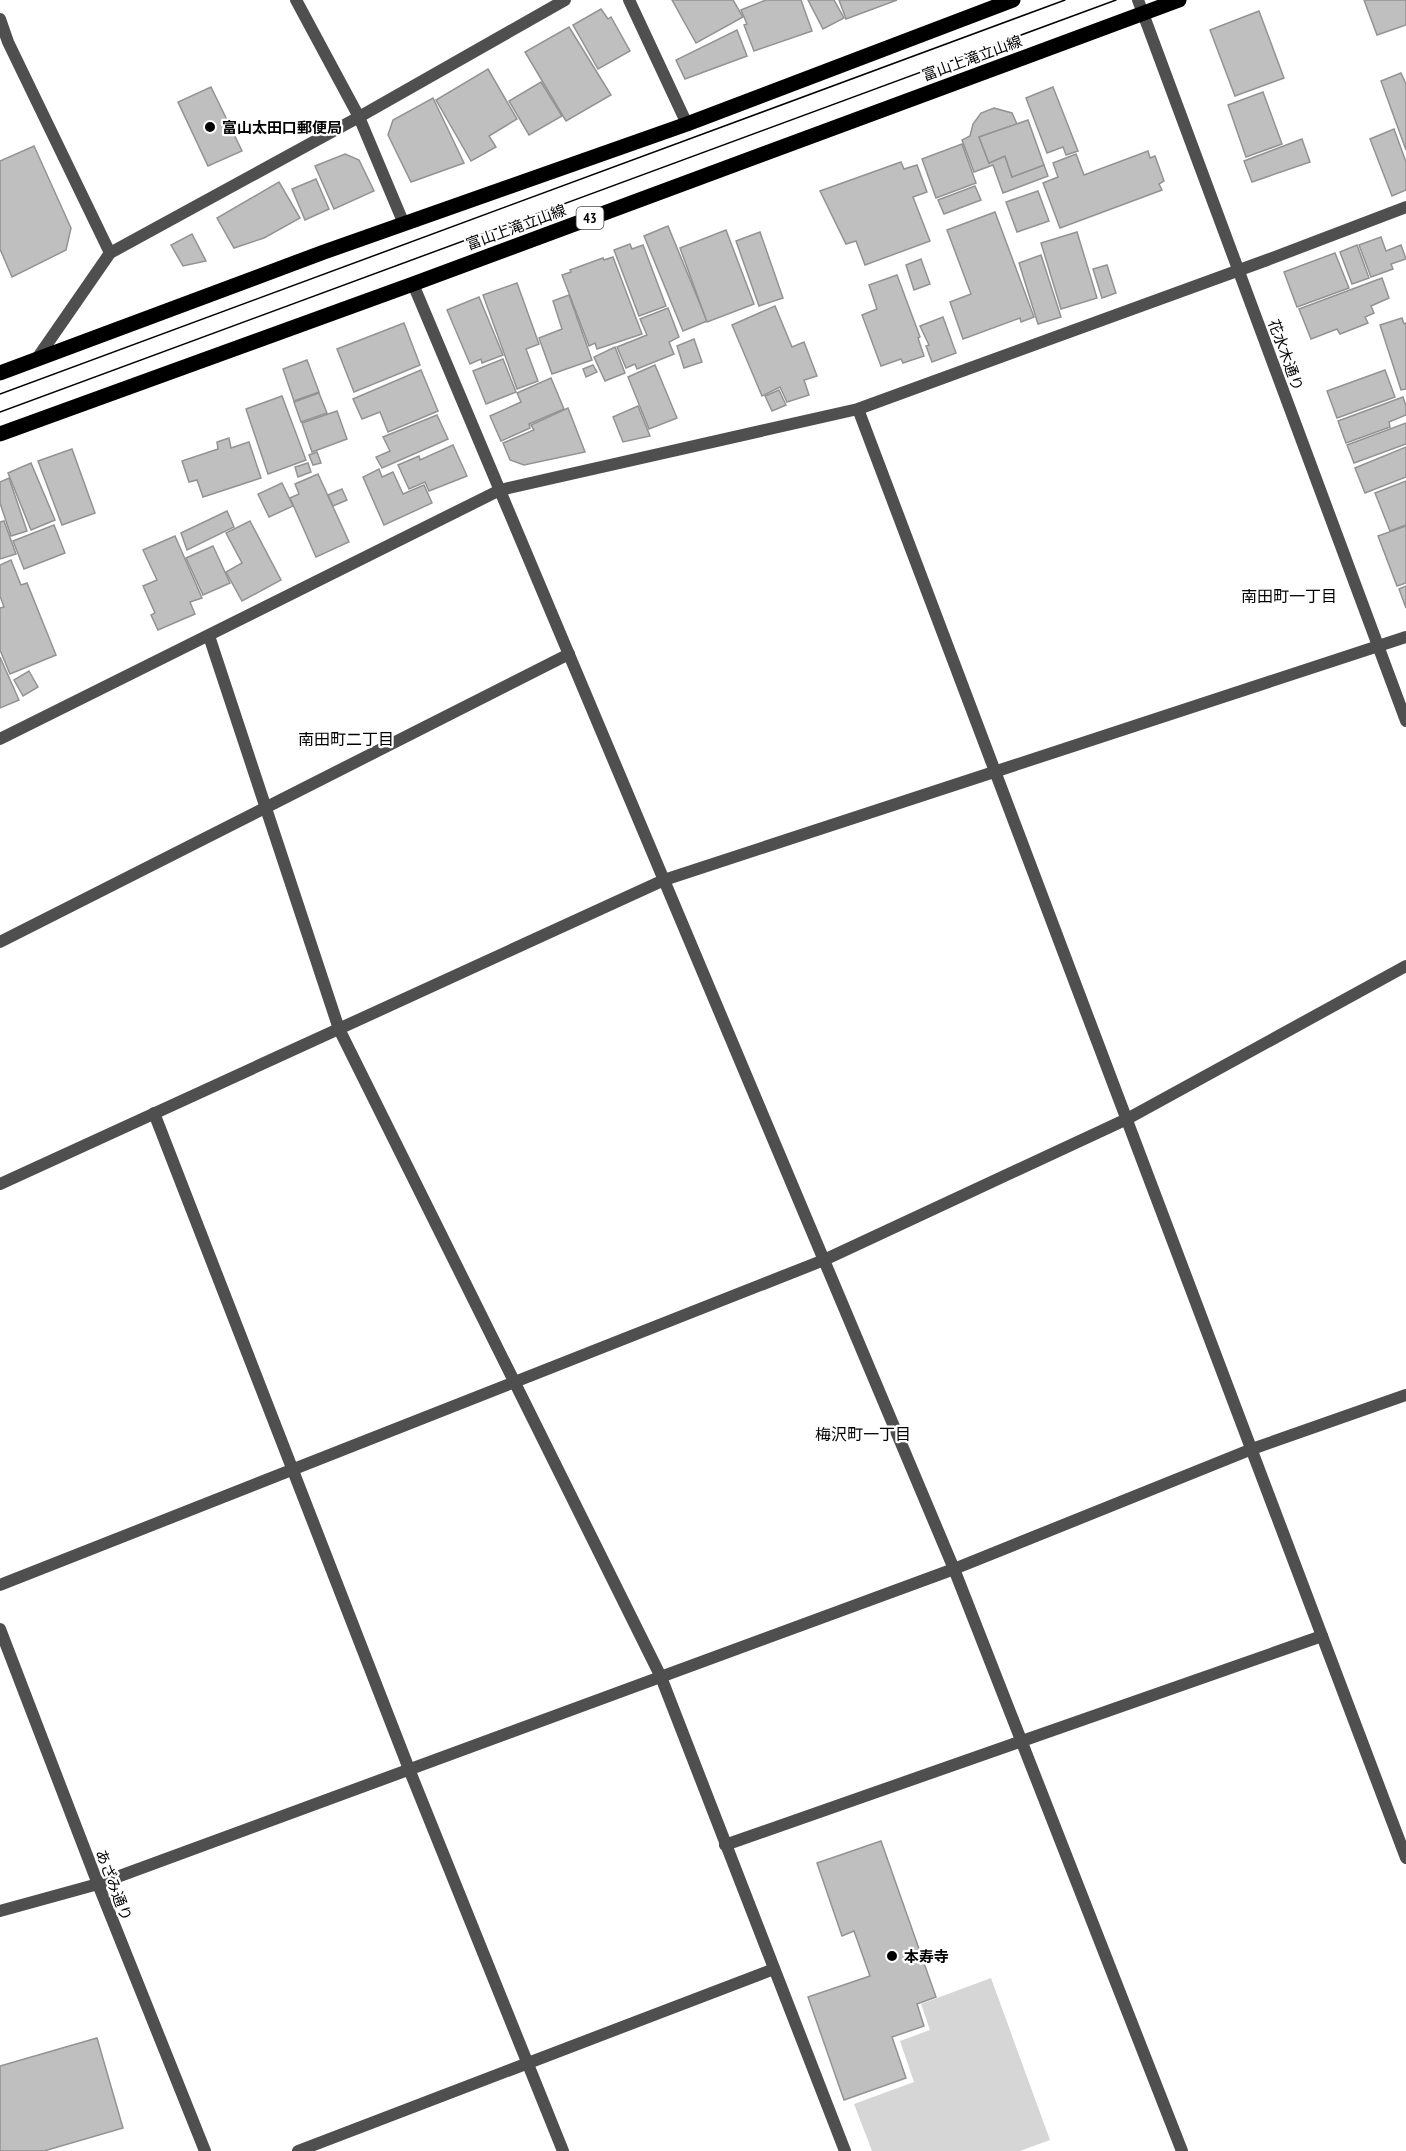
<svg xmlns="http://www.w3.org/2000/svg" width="1406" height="2151" font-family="'PT Sans Narrow','Noto Sans JP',sans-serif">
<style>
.green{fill:#d6d6d6}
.building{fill:#bfbfbf;stroke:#939393;stroke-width:1.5}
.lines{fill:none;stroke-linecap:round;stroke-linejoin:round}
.minor{stroke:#4f4f4f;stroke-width:12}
.tertiary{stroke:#4f4f4f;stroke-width:12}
.primary{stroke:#000;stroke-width:15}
.tram{stroke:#000;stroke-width:1.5}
.poi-dot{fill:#000;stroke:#fff;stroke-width:2}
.labels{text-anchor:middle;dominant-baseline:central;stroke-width:4.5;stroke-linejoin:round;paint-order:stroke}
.shield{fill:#fff;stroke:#4c4c4c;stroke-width:1.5}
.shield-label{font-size:14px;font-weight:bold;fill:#000}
.street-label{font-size:15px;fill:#000;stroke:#fff}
.poi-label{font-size:15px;font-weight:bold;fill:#000;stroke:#fff;text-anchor:start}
.neighbourhood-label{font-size:16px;fill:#000;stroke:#fff}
</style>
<rect width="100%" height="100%" fill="#fff"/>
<path class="green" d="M991,1978l59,162 -30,11h-148l-18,-47 60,-22 -14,-41 30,-11 -9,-26z"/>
<g class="building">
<path d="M672,0h61l10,17 -47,26z"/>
<path d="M766,0h35l11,31 -58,20 -10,-26 3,-1 -6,-14z"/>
<path d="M808,0h26l10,18 -21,11z"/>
<path d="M839,0h58l-51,19z"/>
<path d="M1364,0h42v25l-29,10z"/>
<path d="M601,9l7,10 3,-2 19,34 -32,18 -25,-44z"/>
<path d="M1259,11l25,67 -49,18 -25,-66z"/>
<path d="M569,27l42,68 -45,26 -41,-69z"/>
<path d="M737,30l10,26 -62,23 -9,-19z"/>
<path d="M488,69l29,50 -28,17 7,11 -25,14 -35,-61z"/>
<path d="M1401,73l5,11v66l-25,-69z"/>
<path d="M541,82l21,34 -33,19 -20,-34z"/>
<path d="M211,87l31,64 -34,15 -30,-64z"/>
<path d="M1053,87l25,64 -12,4 -3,-8 -16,6 -21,-55z"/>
<path d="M1263,92l19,52 -36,13 -18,-52z"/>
<path d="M433,98l31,65 -53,19 -23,-47 5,-15z"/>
<path d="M994,108l18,5 5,11 -38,13 10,26 16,-7 7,21 32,-12 4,11 -45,17 -10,-28 -19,7 -12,-32 8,-4 3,-12 8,-11z"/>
<path d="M1028,120l16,45 -32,12 -7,-21 -16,7 -10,-26z"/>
<path d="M1394,129l12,33v28l-14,6 -22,-57z"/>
<path d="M1302,139l8,23 -58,20 -8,-21z"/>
<path d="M962,144l14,39 -40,15 -14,-39z"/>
<path d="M34,146l37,82 -5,22 -54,27 -12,-28v-88z"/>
<path d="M1148,151l2,7 5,-2 9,25 -5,3 3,6 -102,38 -17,-45 15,-6 -5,-14 23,-9 8,21z"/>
<path d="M345,154l14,6 15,31 -40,18 -19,-43z"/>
<path d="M901,162l3,7 13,-4 10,27 -14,5 17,44 -65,24 -9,-24 -10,3 -26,-53z"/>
<path d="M316,179l13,30 -24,11 -13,-31z"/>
<path d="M279,182l21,36 -36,20 -30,10 -17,-30z"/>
<path d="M975,186l6,14 -37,14 -6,-14z"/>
<path d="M1038,191l11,30 -32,11 -11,-30z"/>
<path d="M995,212l39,105 -13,5 -1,-4 -57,21 -13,-37 21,-8 -24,-64z"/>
<path d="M668,226l39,95 -24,10 -39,-95z"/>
<path d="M726,230l28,74 -47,18 -27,-74z"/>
<path d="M760,232l23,66 -24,8 -23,-65z"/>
<path d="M1077,232l20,66 -36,11 -20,-66z"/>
<path d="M192,234l14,27 -23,5 -12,-21z"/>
<path d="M1381,237l5,14 15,-6 5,14 -15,5 2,5 -22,8 -12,-32z"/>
<path d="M630,244l2,5 11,-4 23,61 -27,10 -25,-66z"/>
<path d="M1357,245l12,33 -17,6 -12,-32z"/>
<path d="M1335,253l14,35 -52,19 -13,-35z"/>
<path d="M1041,255l20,62 -23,7 -19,-61z"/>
<path d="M613,257l29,77 -45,15 -2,-6 -6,3 -27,-71 9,-3 -1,-2 33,-12 1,2z"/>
<path d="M921,259l9,25 -16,6 -8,-25z"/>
<path d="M1107,265l9,28 -14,5 -9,-29z"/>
<path d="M897,275l23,62 -2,1 6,18 -21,7 -2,-4 -20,7 -19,-51 15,-6 -8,-24z"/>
<path d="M1382,278l7,20 -18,8 3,7 -9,4 3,6 -28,11 -3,-5 -26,10 -12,-30z"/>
<path d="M517,283l22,61 -13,5 12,32 -21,8 -34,-94z"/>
<path d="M569,295l23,65 -40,14 -13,-36 23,-9 -9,-28z"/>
<path d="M479,297l24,58 -21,8 -1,-4 -11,5 -23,-54z"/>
<path d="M775,306l17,41 12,-5 13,34 -13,4 5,15 -22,7 -7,-15 -18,9 -30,-71z"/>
<path d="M668,308l11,29 -10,5 5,12 -37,15 -2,-5 -9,4 -9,-21 30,-12 -7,-16z"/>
<path d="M943,317l13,36 -24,9 -6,-16 3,-1 -9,-19z"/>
<path d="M1402,318l2,6 2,-1v66l-5,1 -21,-65z"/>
<path d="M404,323l16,42 -66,27 -17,-43z"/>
<path d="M694,339l8,23 -18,6 -7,-22z"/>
<path d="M615,347l10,26 -20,8 -11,-24z"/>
<path d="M503,359l13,33 -30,12 -13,-33z"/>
<path d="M307,360l12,32 -25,9 -11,-32z"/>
<path d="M593,365l4,7 -11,5 -3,-8z"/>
<path d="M655,365l22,53 -28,11 -21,-52z"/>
<path d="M421,370l17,41 -50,21 -8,-20 -18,7 -9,-20z"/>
<path d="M1385,370l10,27 -58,21 -10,-27z"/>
<path d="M551,378l13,31 -35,15 1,4 -29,13 -11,-25 31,-14 -4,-9z"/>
<path d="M779,390l7,15 -14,6 -7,-15z"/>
<path d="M319,393l8,20 -26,9 -7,-20z"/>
<path d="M282,396l24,64 -38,14 -22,-65z"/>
<path d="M1403,397l3,9v9l-17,7 1,5 -44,16 -8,-22z"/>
<path d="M638,406l12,30 -27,6 -10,-25z"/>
<path d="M568,408l17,44 -61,13 -14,-5 -7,-17 31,-13 -3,-5z"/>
<path d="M337,411l10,28 -35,13 -10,-29z"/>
<path d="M437,415l11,24 -66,29 -6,-11 14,-6 -7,-14z"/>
<path d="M1406,423v21l-52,19 -7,-18z"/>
<path d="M229,438l2,10 18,-6 12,36 -58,19 -6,-17 -8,2 -7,-21 36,-12 -1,-7z"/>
<path d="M453,445l14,31 -38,15 -4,-9 -16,7 -11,-24 21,-9 1,4z"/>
<path d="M1406,447v30l-41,16 -10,-25z"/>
<path d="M72,449l23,64 -33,12 -24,-64z"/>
<path d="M317,452l4,11 -8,2 -4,-10z"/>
<path d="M31,463l24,57 -24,10 -23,-57z"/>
<path d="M308,463l3,9 -13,5 -3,-10z"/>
<path d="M379,469l3,8 11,-5 10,22 21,-9 8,18 -48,22 -21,-48z"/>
<path d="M318,474l31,68 -33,15 -26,-59 9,-4 -4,-10z"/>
<path d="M9,478l18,53 -16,5 -11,-33v-21z"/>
<path d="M1406,481v44l-16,6 -15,-38z"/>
<path d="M282,483l11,23 -24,11 -11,-23z"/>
<path d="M342,489l5,11 -14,6 -5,-11z"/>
<path d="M227,511l7,16 -47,23 -6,-17z"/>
<path d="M4,521l12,33 -16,5v-37z"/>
<path d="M250,521l31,59 -39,21 -16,-29 16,-9 -16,-30z"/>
<path d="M54,525l11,28 -41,16 -11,-28z"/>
<path d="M1406,526v57l-9,3 -19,-50z"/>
<path d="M175,536l27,62 -12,4 5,12 -37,16 -7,-15 4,-2 -12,-27 14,-6 -14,-30z"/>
<path d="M213,546l17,37 -27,12 -17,-37z"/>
<path d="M11,560l10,25 6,-2 29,72 -46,19 -10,-24v-42l4,-1 -4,-11v-31z"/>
<path d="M1406,586v22l-7,-19z"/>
<path d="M0,657l19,43 -19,8z"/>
<path d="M29,671l9,16 -15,9 -9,-16z"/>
<path d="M881,1841l55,156 -19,7 7,22 -32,11 14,41 -62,22 -36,-103 62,-21 -16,-45 -12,5 -25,-73z"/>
<path d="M97,2038l26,90 -79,23h-44v-85z"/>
</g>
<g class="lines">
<g class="minor">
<path d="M296,0l63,117 45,107"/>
<path d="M629,0l58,124"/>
<path d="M0,19l8,23 102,211"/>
<path d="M413,284l541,1285 228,582"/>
<path d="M36,360l74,-107 249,-136 206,-117"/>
<path d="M858,409l548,1449"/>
<path d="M209,636l130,393 322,648 184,474"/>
<path d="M0,739l500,-249 358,-81 409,-149 139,-53"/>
<path d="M0,942l569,-288"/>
<path d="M154,1113l255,656 154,382"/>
<path d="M0,1184l664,-304 742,-243"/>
<path d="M0,1585l824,-325 303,-141 279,-153"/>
<path d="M725,1845l597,-209"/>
<path d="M0,1911l98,-27 856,-315 298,-120 154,-54"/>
<path d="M298,2151l476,-182"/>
</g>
<g class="tertiary">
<path d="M1138,0l268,721"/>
<path d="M0,1629l98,255 107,267"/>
</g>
<g class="primary">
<path d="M0,373l324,-121 363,-128 326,-124"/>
<path d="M0,434l413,-150 766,-284"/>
</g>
<g class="tram">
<path d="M0,394l1065,-394"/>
<path d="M0,412l1116,-412"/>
</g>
</g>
<g class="poi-dot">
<circle cx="210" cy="127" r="6"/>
<circle cx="892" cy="1956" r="6"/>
</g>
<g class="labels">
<rect class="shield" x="576.5" y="207" width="27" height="22" rx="4.5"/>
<g class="shield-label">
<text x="590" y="218">43</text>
</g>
<g class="street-label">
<text transform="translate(972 58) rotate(-20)">富山上滝立山線</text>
<text transform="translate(516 227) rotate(-20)">富山上滝立山線</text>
<text transform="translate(1286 355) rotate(70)">花水木通り</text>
<text transform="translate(114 1885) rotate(69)">あざみ通り</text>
</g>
<g class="poi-label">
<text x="222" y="127">富山太田口郵便局</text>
<text x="904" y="1956">本寿寺</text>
</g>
<g class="neighbourhood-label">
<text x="1289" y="596">南田町一丁目</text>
<text x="346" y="739">南田町二丁目</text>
<text x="863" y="1434">梅沢町一丁目</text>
</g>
</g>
</svg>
